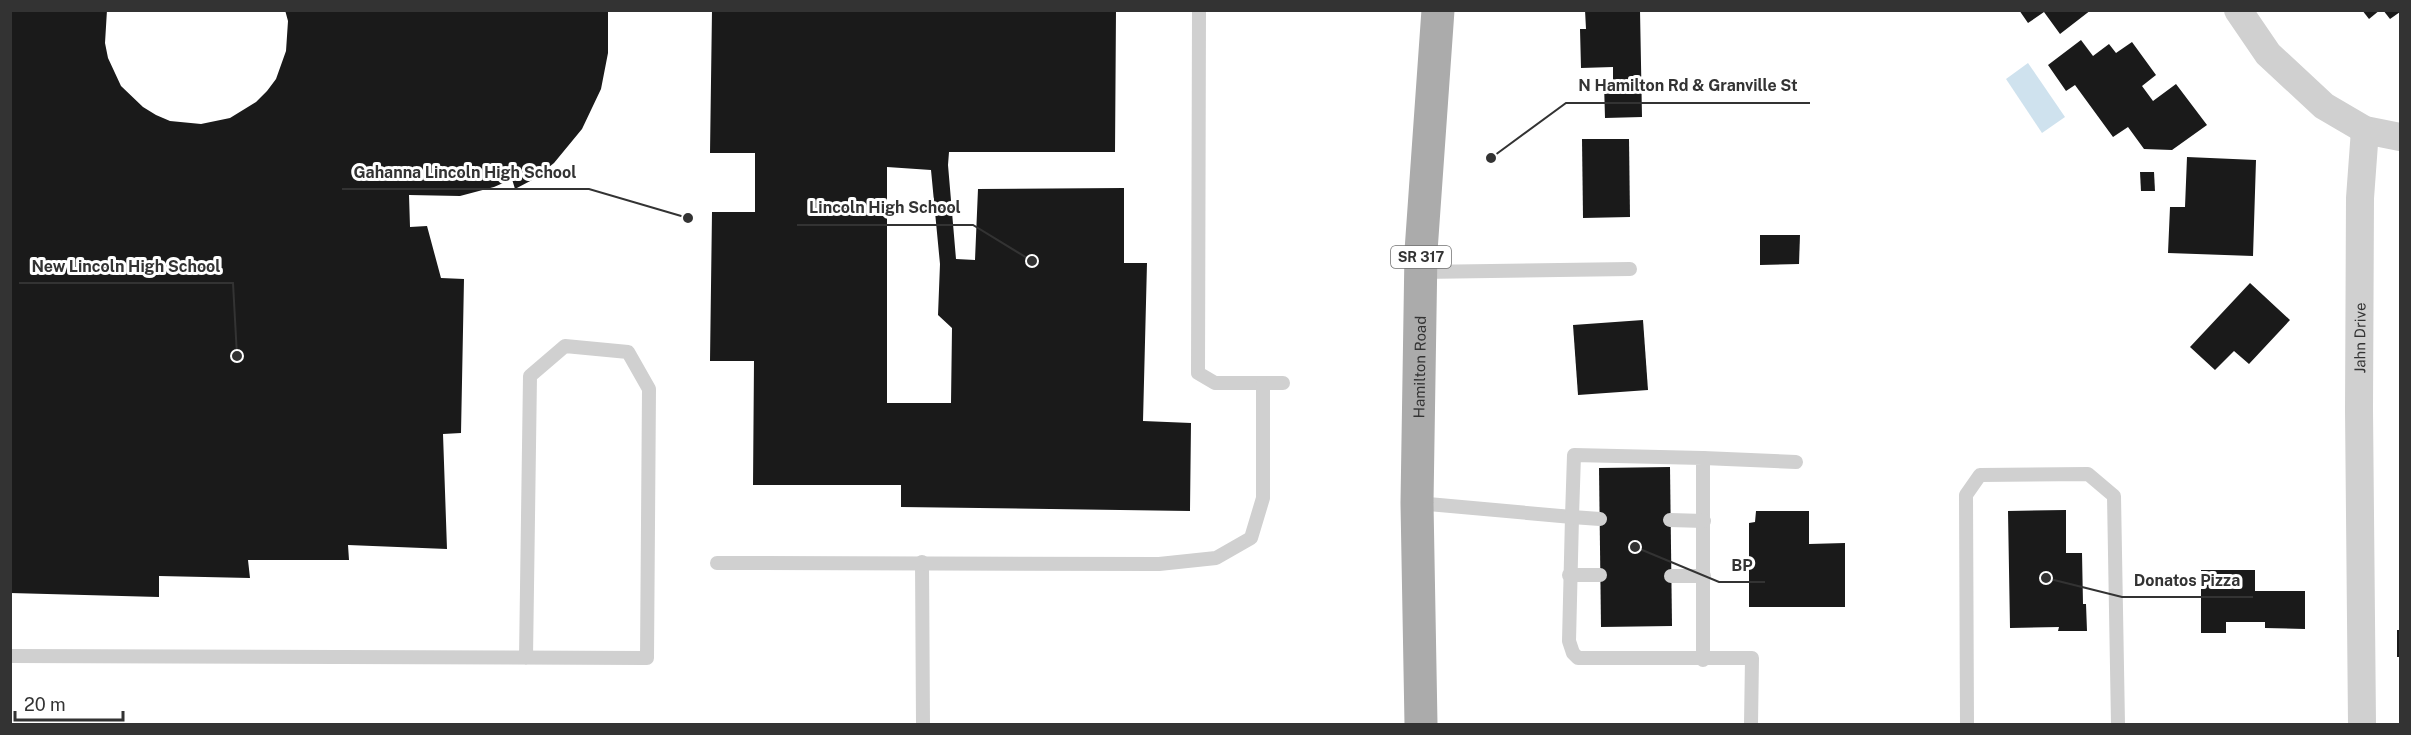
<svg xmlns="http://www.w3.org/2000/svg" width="2411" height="735" font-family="'Public Sans',sans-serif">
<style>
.water{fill:#cfe2ee}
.building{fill:#1a1a1a;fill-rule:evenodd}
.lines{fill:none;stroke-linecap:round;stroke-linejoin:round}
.service{stroke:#d0d0d0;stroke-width:14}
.minor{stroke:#d0d0d0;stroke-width:28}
.primary{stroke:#ababab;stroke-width:33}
.labels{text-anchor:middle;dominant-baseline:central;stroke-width:6;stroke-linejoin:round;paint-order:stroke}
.shield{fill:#fff;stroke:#707070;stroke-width:1.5}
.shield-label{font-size:14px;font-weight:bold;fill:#333}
.street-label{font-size:15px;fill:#333;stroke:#fff}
.leader{fill:none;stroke:#333;stroke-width:2}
.callout-dot{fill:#333;stroke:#fff;stroke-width:2}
.callout-label{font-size:16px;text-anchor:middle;font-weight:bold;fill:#333;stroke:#fff;stroke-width:6;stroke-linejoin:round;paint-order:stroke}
</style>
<rect width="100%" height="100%" fill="#fff"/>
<path class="water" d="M2028,63l37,54 -23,16 -36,-54z"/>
<g class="building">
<path d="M10,10h97l-2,33 3,15 13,28 22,21 13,8 14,6 31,3 29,-6 26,-16 11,-11 9,-12 10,-28 2,-30 -3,-11h323v43l-7,36 -19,40 -28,34 -20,16 -19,10 -3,-10 -18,8 -34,9 -51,-1 1,32 17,-1 14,52 23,1 -3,154 -18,1 4,115 -99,-4 1,15h-101l2,18 -91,-2v21l-149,-4z"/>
<path d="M712,10h404l-1,142h-166l-1,13 8,94 19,1 3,-71 146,-1v75h23l-4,158 48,2 -1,88 -289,-4v-22h-148l1,-124h-44l2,-149h43v-59h-45zM887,167l44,3 9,94 -2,51 14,13 -1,75h-64z"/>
<path d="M1585,10h55l2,107 -37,1 -1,-35h9v-16l-32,1 -1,-39h6z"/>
<path d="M2019,10h72l-31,24 -16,-22 -16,11z"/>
<path d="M2362,10h18l-11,9z"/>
<path d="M2383,10h17v2l-10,7z"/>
<path d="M2081,40l12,16 16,-12 7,9 16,-11 24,33 -14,11 11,15 23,-17 31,41 -35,25 -28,-1 -16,-22 -15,10 -38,-52 -9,6 -18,-26z"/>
<path d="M1582,139h47l1,78 -47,1z"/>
<path d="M2187,157l69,3 -3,96 -85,-3 2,-46h15z"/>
<path d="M2140,172h14l1,19h-14z"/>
<path d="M1760,235h40l-1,29 -39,1z"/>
<path d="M2250,283l40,37 -41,44 -15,-13 -19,19 -25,-23z"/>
<path d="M1643,320l5,70 -70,5 -5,-70z"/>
<path d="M1670,467l2,159 -71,1 -2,-159z"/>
<path d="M2066,510v43h16l1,51h3l1,27h-29l1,-4 -49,1 -2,-117z"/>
<path d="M1756,511h53v33l36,-1v64h-96v-84l6,-1z"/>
<path d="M2201,570h54v21h50v38l-40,-1v-6h-39v11h-25z"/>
<rect x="2397" y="630" width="3" height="27"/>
</g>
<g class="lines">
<g class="service">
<path d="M1199,10l-1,363 17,10h68"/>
<path d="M1421,272l209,-3"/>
<path d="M1703,458l93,4"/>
<path d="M1417,503l155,14 -3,124 4,12 5,5h174l-1,66"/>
<path d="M1600,519l-28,-2 2,-62 129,3v202"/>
<path d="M1670,520l34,1"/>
<path d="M922,562l1,162"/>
<path d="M717,563l442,1 57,-6 35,-20 12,-40v-115"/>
<path d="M1569,575h31"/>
<path d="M1671,576h33"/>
<path d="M10,656l637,2 2,-269 -21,-37 -63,-6 -35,30 -4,282"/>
<path d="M1967,724l-1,-229 14,-20 108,-1 26,22 4,228"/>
</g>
<g class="minor">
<path d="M2238,10l30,44 56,52 41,24 35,7"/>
<path id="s1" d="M2362,724l-3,-314 1,-212 5,-68"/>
</g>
<path class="primary" id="s2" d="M1421,724l-4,-221 4,-252 17,-241"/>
</g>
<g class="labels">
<rect class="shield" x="1391" y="246" width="60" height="22" rx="4.5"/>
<g class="shield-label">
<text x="1421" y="257">SR 317</text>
</g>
<g class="street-label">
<text stroke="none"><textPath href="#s1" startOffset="386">Jahn Drive</textPath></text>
<text stroke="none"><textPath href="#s2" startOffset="357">Hamilton Road</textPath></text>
</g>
</g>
<path class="leader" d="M1491 158L1566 103H1810M688 218L589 189H342M1032 261L973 225H797M237 356L233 283H19M1635 547L1719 582H1765M2046 578L2122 597H2253"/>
<g class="callout-dot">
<circle cx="1491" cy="158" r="6"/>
<circle cx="688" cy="218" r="6"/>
<circle cx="1032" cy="261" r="6"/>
<circle cx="237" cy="356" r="6"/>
<circle cx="1635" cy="547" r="6"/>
<circle cx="2046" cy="578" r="6"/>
</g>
<g class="callout-label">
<text x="1688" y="91">N Hamilton Rd &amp; Granville St</text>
<text x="465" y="178">Gahanna Lincoln High School</text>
<text x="885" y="213">Lincoln High School</text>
<text x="126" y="272">New Lincoln High School</text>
<text x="1742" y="571">BP</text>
<text x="2187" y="586">Donatos Pizza</text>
</g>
<rect width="2411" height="735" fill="none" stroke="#333333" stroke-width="24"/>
<path d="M15 711v9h108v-9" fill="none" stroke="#333333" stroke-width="3"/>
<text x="24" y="711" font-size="18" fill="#333333" stroke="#ffffff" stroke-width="4.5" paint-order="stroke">20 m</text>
</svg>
